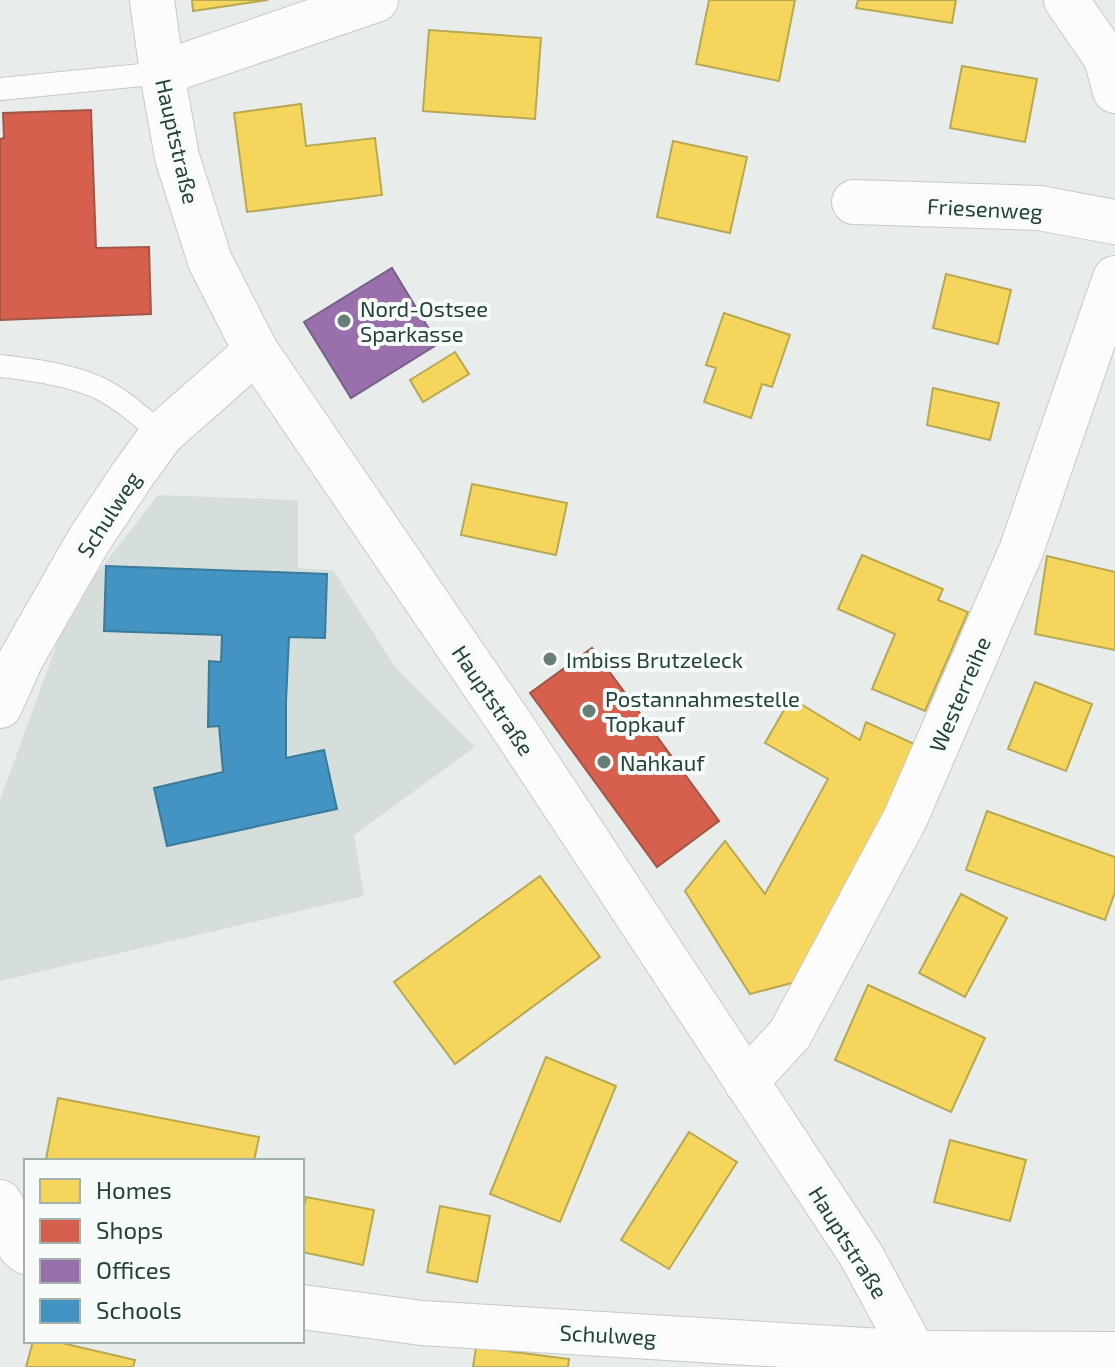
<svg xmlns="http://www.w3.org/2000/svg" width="1115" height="1367" font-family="'Exo 2',sans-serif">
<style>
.built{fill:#d6dedb}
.homes{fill:#f6d55c;stroke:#b7a952;stroke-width:2}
.shops{fill:#d6604d;stroke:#a15747;stroke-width:2}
.offices{fill:#9970ab;stroke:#766289;stroke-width:2}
.schools{fill:#4393c3;stroke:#3a7b9a;stroke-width:2}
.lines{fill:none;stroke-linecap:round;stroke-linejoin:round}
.service-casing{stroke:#c5cac8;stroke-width:24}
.minor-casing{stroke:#c5cac8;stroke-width:46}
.tertiary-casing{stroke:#c5cac8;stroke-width:46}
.service{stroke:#fcfcfc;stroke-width:22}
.minor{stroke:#fcfcfc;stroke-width:44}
.tertiary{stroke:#fcfcfc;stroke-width:44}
.poi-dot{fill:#697e78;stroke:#f7fbf9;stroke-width:3}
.labels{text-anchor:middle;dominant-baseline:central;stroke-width:8;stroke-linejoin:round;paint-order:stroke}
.street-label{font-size:22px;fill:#24423a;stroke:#f7fbf9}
.poi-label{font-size:22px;fill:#24423a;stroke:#f7fbf9;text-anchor:start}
</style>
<rect width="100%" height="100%" fill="#e8edeb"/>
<path class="built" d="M158,495l140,5v68l35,2 63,98 79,79 -121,88 10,61 -364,85v-181l70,-192z"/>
<g class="homes">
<path d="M192,0h76l-75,11z"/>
<path d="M709,0h86l-16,81 -83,-17z"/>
<path d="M858,0h98l-4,23 -96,-15z"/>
<path d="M429,30l112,8 -6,81 -112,-8z"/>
<path d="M962,66l75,13 -12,63 -75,-14z"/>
<path d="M301,104l5,42 69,-8 7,57 -135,17 -13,-99z"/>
<path d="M673,141l74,16 -17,76 -73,-16z"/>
<path d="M946,274l65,16 -13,54 -65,-16z"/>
<path d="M724,313l66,22 -18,52 -10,-3 -11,34 -47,-16 12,-34 -10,-3z"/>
<path d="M455,352l14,22 -46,28 -13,-22z"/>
<path d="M933,388l66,15 -9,37 -63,-15z"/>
<path d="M472,484l95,19 -11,52 -95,-20z"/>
<path d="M862,555l81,34 -5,11 30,12 -43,99 -53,-22 23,-55 -57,-25z"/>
<path d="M1047,556l68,16v78l-80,-16z"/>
<path d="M1035,682l57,22 -26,67 -58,-22z"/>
<path d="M791,698l69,42 6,-18 57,26 -112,230 -61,16 -65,-103 40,-50 40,53 63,-115 -63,-36z"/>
<path d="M987,811l128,46v35l-10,28 -139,-50z"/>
<path d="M540,876l60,81 -145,107 -61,-82z"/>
<path d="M961,894l46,24 -42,79 -46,-24z"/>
<path d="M868,985l117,53 -34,74 -116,-52z"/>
<path d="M546,1057l70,29 -56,136 -70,-28z"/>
<path d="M58,1098l201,39 -5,24h-197l-11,-2z"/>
<path d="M689,1132l48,30 -68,107 -48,-29z"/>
<path d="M950,1140l76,20 -16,61 -76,-19z"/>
<path d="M306,1197l68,13 -11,55 -61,-13v-35z"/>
<path d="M440,1206l50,10 -13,66 -50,-10z"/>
<path d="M33,1341h20l82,19 -2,7h-107z"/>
<path d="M476,1347l93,12 -1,8h-95z"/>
</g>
<g class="shops">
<path d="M91,110l5,138 53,-1 2,67 -151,6v-181l4,-1 -1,-25z"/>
<path d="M592,648l127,173 -62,46 -127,-174z"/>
</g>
<path class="offices" d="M392,268l46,76 -87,54 -47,-76z"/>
<path class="schools" d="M106,566l221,8 -2,64 -36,-1 -3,65v56l38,-8 13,59 -170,37 -13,-58 69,-16 -4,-46 -11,1 1,-66 12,1 1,-27 -118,-4z"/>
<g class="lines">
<g class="service-casing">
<g id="service">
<path d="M0,89l162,-16"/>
<path d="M0,366c33,4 66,8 97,21 24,11 45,31 65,47"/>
</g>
</g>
<g class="minor-casing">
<g id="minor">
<path d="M1066,0l40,58 9,33"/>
<path d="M162,73l214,-73"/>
<path d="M854,202l185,6 76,14"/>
<path d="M0,706l21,-47 68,-119 42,-63 31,-43 94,-83"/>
<path d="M746,1082l44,-48 115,-215 116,-268 94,-273"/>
<path d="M0,1202l20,45 6,5"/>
<path d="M302,1307l120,16 492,30"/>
</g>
</g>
<g class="tertiary-casing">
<g id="tertiary">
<path d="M152,0l10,73 15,84 33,104 46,90 256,375 349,529 53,98 6,14"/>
<path d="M914,1353l201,1"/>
</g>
</g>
<use href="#service" class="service"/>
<use href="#minor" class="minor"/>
<use href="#tertiary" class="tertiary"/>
</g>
<g class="poi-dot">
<circle cx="344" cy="321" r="8"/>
<circle cx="550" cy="659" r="8"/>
<circle cx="589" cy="711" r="8"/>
<circle cx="604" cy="762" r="8"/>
</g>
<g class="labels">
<g class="street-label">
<text transform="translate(178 141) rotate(77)">Hauptstraße</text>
<text transform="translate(985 208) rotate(3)">Friesenweg</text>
<text transform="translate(108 514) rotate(-57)">Schulweg</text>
<text transform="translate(959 694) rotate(-67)">Westerreihe</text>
<text transform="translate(494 700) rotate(56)">Hauptstraße</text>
<text transform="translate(849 1242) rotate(58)">Hauptstraße</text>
<text transform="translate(608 1334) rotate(3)">Schulweg</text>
</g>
<g class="poi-label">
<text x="360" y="308">Nord-Ostsee<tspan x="360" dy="25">Sparkasse</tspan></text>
<text x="566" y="659">Imbiss Brutzeleck</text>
<text x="605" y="698">Postannahmestelle<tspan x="605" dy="25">Topkauf</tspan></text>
<text x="620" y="762">Nahkauf</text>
</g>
</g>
<rect x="24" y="1159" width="280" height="184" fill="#f7fbf9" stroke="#a3b1ad" stroke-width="2"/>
<rect x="40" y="1179" width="40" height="24" fill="#f6d55c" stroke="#a3b1ad" stroke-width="2"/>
<text x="96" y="1199" font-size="24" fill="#24423a">Homes</text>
<rect x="40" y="1219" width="40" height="24" fill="#d6604d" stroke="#a3b1ad" stroke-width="2"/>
<text x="96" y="1239" font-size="24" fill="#24423a">Shops</text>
<rect x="40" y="1259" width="40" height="24" fill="#9970ab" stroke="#a3b1ad" stroke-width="2"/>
<text x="96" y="1279" font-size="24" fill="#24423a">Offices</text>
<rect x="40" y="1299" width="40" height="24" fill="#4393c3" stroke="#a3b1ad" stroke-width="2"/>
<text x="96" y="1319" font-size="24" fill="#24423a">Schools</text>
</svg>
